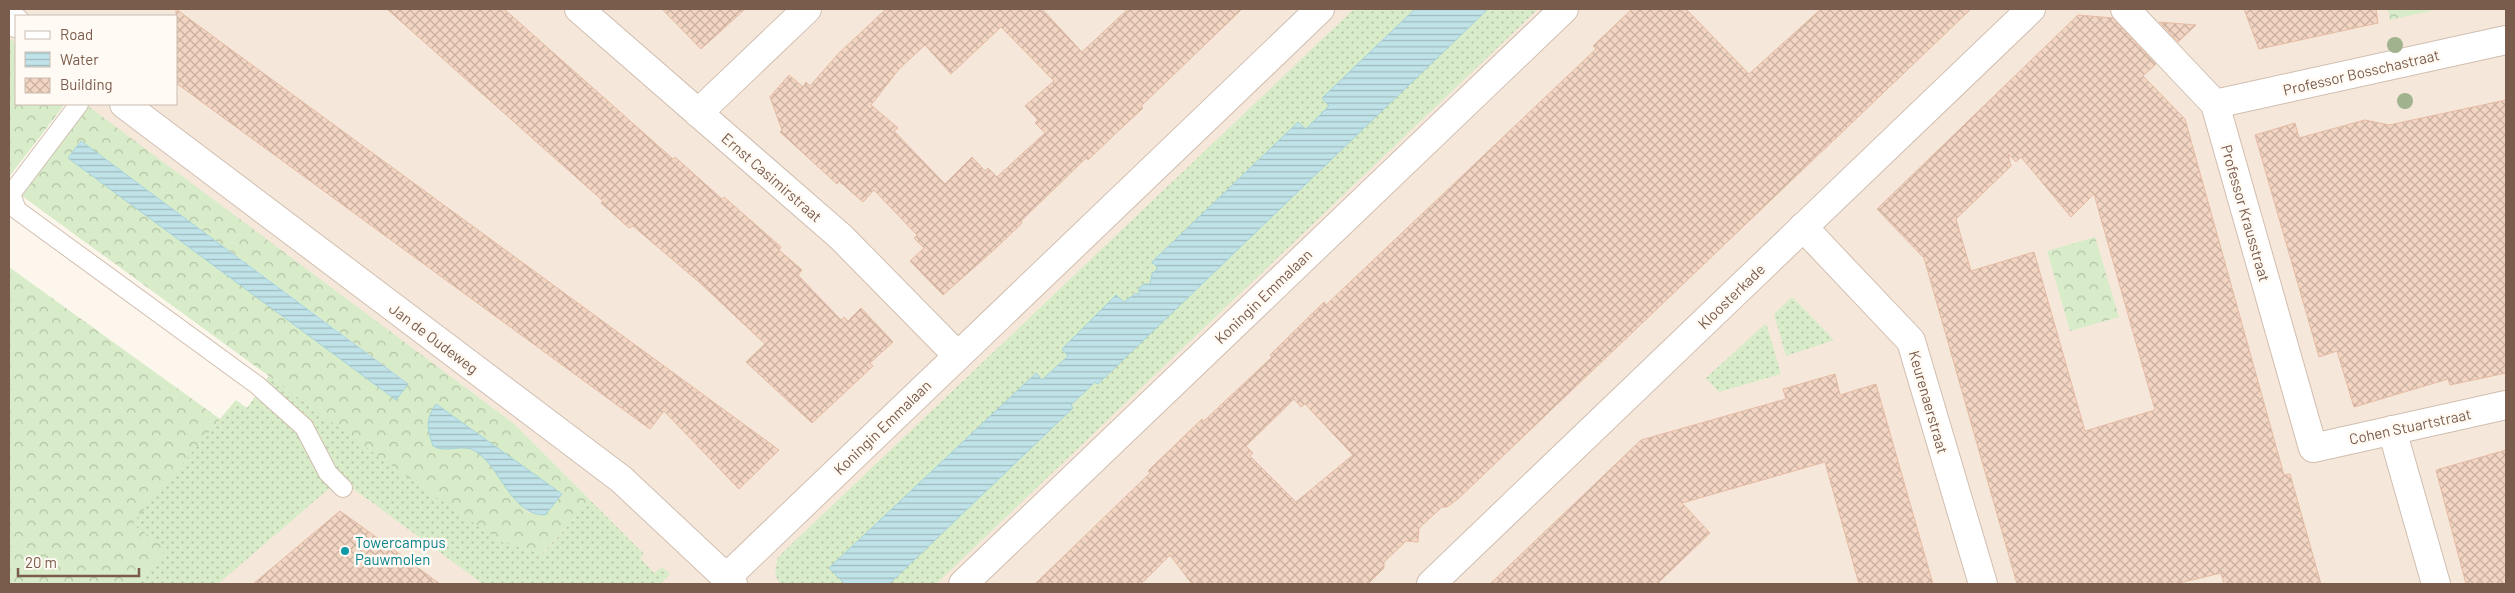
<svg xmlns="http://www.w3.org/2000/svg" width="2515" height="593" font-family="Barlow,sans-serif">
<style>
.residential{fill:#f5e8da}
.grass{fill:url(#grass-dots)}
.forest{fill:url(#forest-crowns);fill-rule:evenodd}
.water{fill:url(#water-rules);stroke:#a5d3da}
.building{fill:url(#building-cross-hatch);stroke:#e6bba3;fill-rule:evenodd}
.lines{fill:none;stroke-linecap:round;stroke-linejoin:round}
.service-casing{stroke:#d1beb0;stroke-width:20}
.minor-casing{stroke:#d1beb0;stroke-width:30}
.service{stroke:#fff;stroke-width:18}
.minor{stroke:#fff;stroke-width:28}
.tree{fill:#a0b28e}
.culture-dot{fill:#0f9aa8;stroke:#fffaf3;stroke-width:2}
.labels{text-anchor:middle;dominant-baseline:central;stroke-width:5;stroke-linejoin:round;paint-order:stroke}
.street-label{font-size:15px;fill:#7a5c4d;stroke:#fffaf3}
.culture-label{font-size:15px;fill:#0d838f;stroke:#fffaf3;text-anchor:start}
</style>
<defs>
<pattern id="grass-dots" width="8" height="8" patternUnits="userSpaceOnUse" patternTransform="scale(1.25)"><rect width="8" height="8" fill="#d8ecc9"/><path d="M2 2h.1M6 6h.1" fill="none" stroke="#b4c2a5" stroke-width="1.8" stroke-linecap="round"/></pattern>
<pattern id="forest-crowns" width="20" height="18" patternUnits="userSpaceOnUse" patternTransform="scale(1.25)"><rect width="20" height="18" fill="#d8ecc9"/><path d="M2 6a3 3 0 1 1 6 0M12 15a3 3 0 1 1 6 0" fill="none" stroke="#b4c2a5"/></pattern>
<pattern id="water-rules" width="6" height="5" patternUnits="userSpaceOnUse" patternTransform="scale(1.25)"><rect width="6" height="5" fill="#bfe3e8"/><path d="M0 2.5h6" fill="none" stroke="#a0bbbe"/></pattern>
<pattern id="building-cross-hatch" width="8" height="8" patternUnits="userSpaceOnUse" patternTransform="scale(1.25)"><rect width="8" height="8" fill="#f3d5c3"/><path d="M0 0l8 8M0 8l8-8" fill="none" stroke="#cab0a1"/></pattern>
</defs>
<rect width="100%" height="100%" fill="#fdf6ec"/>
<path class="residential" d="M9,9h2497v575h-2354l215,-260 -296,-220h105v-88h-160v47l-7,-5z"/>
<g class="grass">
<path d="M1354,9h61l-93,89 7,8 -23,23 -8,-7 -146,140 6,6 -8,16 -10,8 -1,3 -4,-2 -11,9 -8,-6 -54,53 6,7 -26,24 -6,-6 -206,194 15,16h-64c-8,-8 -6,-16 -3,-27z"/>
<path d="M1488,9h50l-602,575h-47l184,-176 -2,-3 24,-23 3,2z"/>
<path d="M1792,297l42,43 -48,16 -12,-42z"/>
<path d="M1766,323l15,51 -62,18 -13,-14z"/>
<path d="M269,376l141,103 92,63 40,12 49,-53 53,53 -4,4 14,15 8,-6 8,7 -10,10h-177l-143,-105 -122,105h-84l32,-35 -35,-25 105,-124 11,8z"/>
</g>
<g class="forest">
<path d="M2388,9h51l-49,11z"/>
<path d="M9,38l7,5v61h49l-56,73z"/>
<path d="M88,106l425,317 78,78 -50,53 -39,-12 -92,-63 -388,-283zM81,141l327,242v1l-340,-226zM436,404l126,90 -33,19c-21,-18 -33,-55 -60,-64z"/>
<path d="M2095,237l24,80 -49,14 -23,-80z"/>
<path d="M9,267l211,152 -88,105 35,25 -33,35h-125z"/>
</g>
<g class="water">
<path d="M1415,9h73l-390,375 -3,-2 -24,23 2,3 -184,176h-44l-16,-16 207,-195 6,7 26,-24 -6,-7 54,-54 8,7 12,-9 3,2v-7l5,-4h6l2,-10 6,-6 -6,-6 146,-140 8,7 23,-23 -7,-8z"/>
<path d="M81,141l327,243 -12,16 -328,-242z"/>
<path d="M436,404l126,90 -17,21c-34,0 -44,-48 -70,-64 -12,-8 -28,3 -42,-5 -6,-19 -8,-25 3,-42z"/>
</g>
<g class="building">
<path d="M176,9l46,34 557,407 -40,39 -75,-78 -14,18 -474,-346z"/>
<path d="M387,9h117l169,150 2,-2 47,42 2,-2 57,50 -2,3 23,20 -4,5 43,45 3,-3 4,4 13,-13 32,34 -23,21 3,3 -61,57 -66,-61 19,-18 -66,-62 -66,-56 -4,2 -28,-25 2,-2z"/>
<path d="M662,9h83l-44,40z"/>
<path d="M886,9h156l40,43 46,-43h114l-101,97 2,2 -28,26 -27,26 -2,-2 -65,63 1,2 -27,26 -52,46 -33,-34 14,-13 -10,-10 3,-3 -43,-45 -11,12 -24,-21 -2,3 -57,-52 2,-2 -12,-33 19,-22 14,12 3,-5 4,4 28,-32zM1001,27l53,54 -29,25 13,14 -3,3 10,10 -48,44 -9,-9 -3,3 -13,-14 -27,27 -51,-53 4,-3 -27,-23 28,-36 26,-24 26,29z"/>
<path d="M1632,9h54l63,65 72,-65h150l-512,489 -12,9h-5l-12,11 -11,10 -1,14 -12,-1 -22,21v6l-16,16h-176l-22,-29 -29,29h-106l115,-111 -2,-2 54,-52 2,2 68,-64 -2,-2 54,-53 2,3 270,-256 -3,-3zM1294,399l7,8 4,-3 48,51 -57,47 -46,-46 3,-3 -7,-7z"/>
<path d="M2244,9h132l2,14 -119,26z"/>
<path d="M2078,15l35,3 43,46 -13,12 42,43 99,356 6,-1 31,110h-97l-3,-11 -46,11h-158l-93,-326 -47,-49zM2008,154l8,8 5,-5 50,60 23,-23 61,216 -70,21 -51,-179 -63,19 -15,-52 55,-53z"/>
<path d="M2159,22l37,3 -18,17z"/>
<path d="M2506,100v273l-56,12 -2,-6 -94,28 -17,-56 -18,6 -64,-222 40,-12 4,15 66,-18 24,5z"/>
<path d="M1835,374l5,21 36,-11 57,200h-74l-34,-122 -143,41 28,30 -53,51h-167l151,-144 145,-41 -3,-10z"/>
<path d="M2506,450v134h-40l-30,-114z"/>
<path d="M340,511l50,36 50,37h-187z"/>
</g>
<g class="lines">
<g class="service-casing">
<path id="service" d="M79,104l-68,90 6,16 240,175 47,42 24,46 15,15"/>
</g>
<g class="minor-casing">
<g id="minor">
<path d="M579,9l262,228 116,118"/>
<path d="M2125,9l90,95 98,344 193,-43"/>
<path d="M9,17l7,6"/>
<path d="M124,104l497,375 112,105"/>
<path d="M2215,104l291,-64"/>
<path d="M698,113l109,-104"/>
<path d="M1803,227l108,114 72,243"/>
<path d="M2392,430l44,154"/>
<path d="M726,578l594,-569"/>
<path d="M963,584l601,-575"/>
<path d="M1431,584l600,-575"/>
</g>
</g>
<use href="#service" class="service"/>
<use href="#minor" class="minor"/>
</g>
<g class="tree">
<circle cx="2395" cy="45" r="8"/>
<circle cx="2405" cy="101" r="8"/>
</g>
<circle class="culture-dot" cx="345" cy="551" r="5"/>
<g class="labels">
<g class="street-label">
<text transform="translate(2361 72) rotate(-13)">Professor Bosschastraat</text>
<text transform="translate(772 177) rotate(41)">Ernst Casimirstraat</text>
<text transform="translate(2246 213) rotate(74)">Professor Krausstraat</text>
<text transform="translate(1263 296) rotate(-44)">Koningin Emmalaan</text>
<text transform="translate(1731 296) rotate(-44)">Kloosterkade</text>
<text transform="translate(434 338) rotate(37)">Jan de Oudeweg</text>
<text transform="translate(1929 402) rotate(74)">Keurenaerstraat</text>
<text transform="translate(2410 426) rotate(-12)">Cohen Stuartstraat</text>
<text transform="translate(882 427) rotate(-44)">Koningin Emmalaan</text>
</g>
<g class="culture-label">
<text x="355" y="542">Towercampus<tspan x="355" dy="17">Pauwmolen</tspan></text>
</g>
</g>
<rect width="2515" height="593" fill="none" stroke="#7a5c4d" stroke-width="20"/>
<rect x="15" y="15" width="162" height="90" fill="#fffaf3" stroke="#cabbb1"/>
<rect x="25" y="31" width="25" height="8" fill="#ffffff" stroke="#cabbb1"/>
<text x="60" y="40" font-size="15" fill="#7a5c4d">Road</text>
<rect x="25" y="52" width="25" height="15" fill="url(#water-rules)" stroke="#cabbb1"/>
<text x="60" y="65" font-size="15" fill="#7a5c4d">Water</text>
<rect x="25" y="78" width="25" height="15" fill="url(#building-cross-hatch)" stroke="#cabbb1"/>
<text x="60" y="90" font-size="15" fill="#7a5c4d">Building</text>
<path d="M18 568v8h121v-8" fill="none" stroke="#7a5c4d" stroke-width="2.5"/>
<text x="25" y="568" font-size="15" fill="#7a5c4d" stroke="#fffaf3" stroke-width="4" paint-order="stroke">20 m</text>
</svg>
